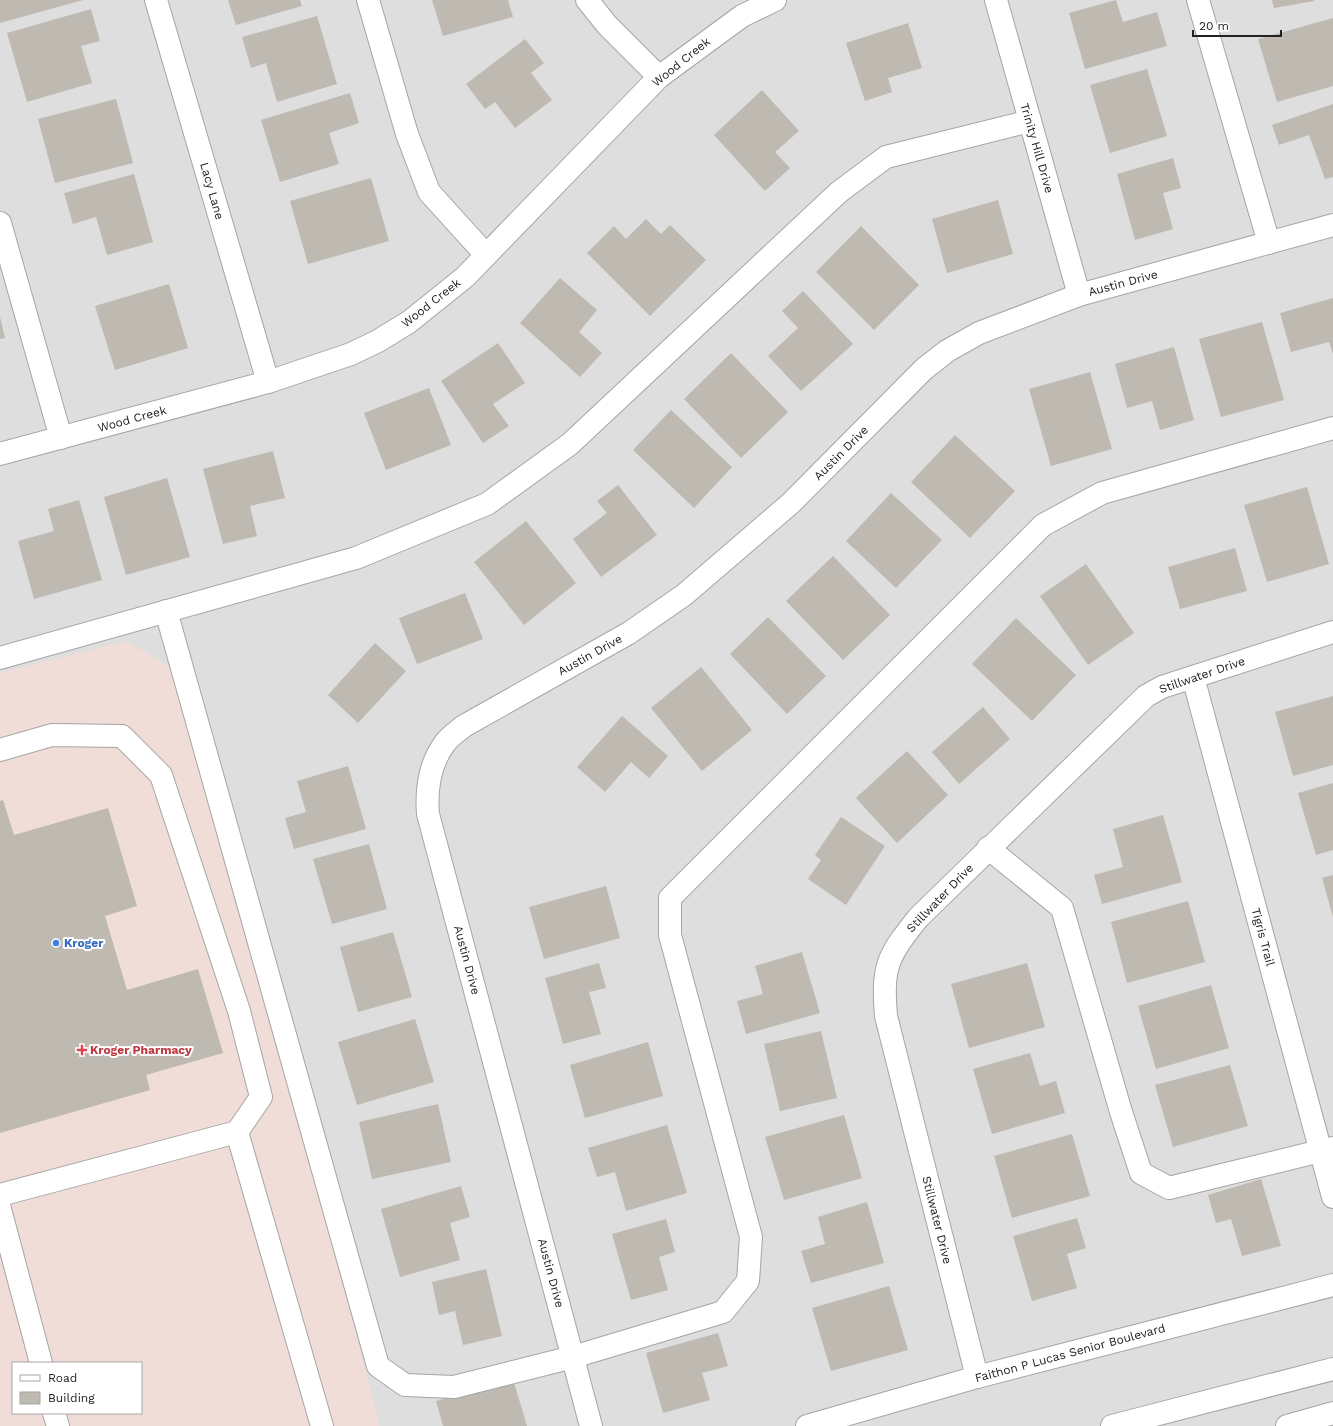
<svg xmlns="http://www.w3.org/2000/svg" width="1333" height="1426" font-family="'Work Sans',sans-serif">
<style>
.residential{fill:#dfdede;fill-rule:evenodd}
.commercial{fill:#f1ddd8;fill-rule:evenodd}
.building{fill:#beb9b1}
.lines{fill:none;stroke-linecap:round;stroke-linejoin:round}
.minor-casing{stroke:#a5a5a5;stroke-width:24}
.minor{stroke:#fff;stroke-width:22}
.shop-dot{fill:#3f7fe0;stroke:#fff;stroke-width:1.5}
.health-dot{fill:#e0444e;stroke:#fff;stroke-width:1.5}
.labels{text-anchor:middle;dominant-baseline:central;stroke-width:4;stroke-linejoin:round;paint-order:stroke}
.street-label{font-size:12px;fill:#212121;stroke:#fff}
.shop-label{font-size:12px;font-weight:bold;fill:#366cbe;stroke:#fff;text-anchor:start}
.health-label{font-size:12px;font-weight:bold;fill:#be3a42;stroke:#fff;text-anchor:start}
</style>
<rect width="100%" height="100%" fill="#f1efe8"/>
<path class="residential" d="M0,0h1333v1426h-1333zM13,1363h128v50h-128z"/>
<path class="commercial" d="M126,641l58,34 196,751h-380v-753zM13,1363h128v50h-128z"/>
<g class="building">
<path d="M0,0h83l-83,23z"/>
<path d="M228,0h72l2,6 -66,19z"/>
<path d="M432,0h76l5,17 -70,19z"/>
<path d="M1116,0l7,22 34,-10 10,34 -82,23 -16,-56z"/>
<path d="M1272,0h42v1l-40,7z"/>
<path d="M91,9l9,32 -19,5 11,37 -65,19 -20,-69z"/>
<path d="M317,16l20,68 -60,18 -11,-39 -15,5 -9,-31z"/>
<path d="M1333,18v68l-56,16 -19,-63z"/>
<path d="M908,23l14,45 -34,10 4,14 -27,9 -19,-58z"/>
<path d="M525,39l19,24 -13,10 21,27 -37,28 -20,-26 -10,7 -19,-25z"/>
<path d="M1147,69l20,67 -57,17 -20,-68z"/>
<path d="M762,90l37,41 -24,21 15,16 -25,23 -51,-56z"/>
<path d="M350,93l9,30 -30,10 10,31 -59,18 -19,-62z"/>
<path d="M116,99l17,64 -78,20 -17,-64z"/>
<path d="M1333,104v73l-8,2 -16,-44 -30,10 -7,-20z"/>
<path d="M1173,158l8,30 -18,5 10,36 -38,11 -18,-66z"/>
<path d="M134,174l19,68 -46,13 -11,-38 -23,7 -9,-31z"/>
<path d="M371,178l18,63 -81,23 -18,-63z"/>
<path d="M998,200l15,54 -66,19 -15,-54z"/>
<path d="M646,219l15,15 9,-9 36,35 -56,56 -63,-63 27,-27 12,13z"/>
<path d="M861,226l58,59 -45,45 -58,-58z"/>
<path d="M560,278l37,32 -18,22 23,21 -22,24 -60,-54z"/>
<path d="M169,284l19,64 -73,22 -20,-64z"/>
<path d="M803,291l50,53 -52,47 -33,-35 30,-28 -16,-17z"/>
<path d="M1333,298v56l-4,-12 -38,10 -11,-39z"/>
<path d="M0,317l5,21 -5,1z"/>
<path d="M1262,322l22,78 -63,17 -22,-78z"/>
<path d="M498,343l27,40 -32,21 16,22 -26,17 -42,-62z"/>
<path d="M1174,347l20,73 -34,10 -8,-29 -25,7 -12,-44z"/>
<path d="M731,353l57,59 -47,46 -57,-59z"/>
<path d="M1090,372l22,77 -61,17 -22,-77z"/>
<path d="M429,388l22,57 -65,25 -22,-57z"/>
<path d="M671,410l61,57 -38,41 -61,-58z"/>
<path d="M955,435l60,56 -45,47 -59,-56z"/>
<path d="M273,451l12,47 -35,8 7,30 -34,8 -20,-75z"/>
<path d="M167,478l23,79 -64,18 -22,-78z"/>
<path d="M618,485l39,50 -56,42 -28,-38 34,-26 -10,-12z"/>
<path d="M1307,487l22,77 -62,18 -23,-77z"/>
<path d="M891,493l51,47 -46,48 -50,-47z"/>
<path d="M79,500l23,80 -68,19 -16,-58 36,-10 -6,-22z"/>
<path d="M526,521l50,62 -52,42 -50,-63z"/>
<path d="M1235,548l12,43 -67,18 -12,-42z"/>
<path d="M833,556l57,59 -47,45 -57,-59z"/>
<path d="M1086,564l48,69 -46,32 -48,-69z"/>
<path d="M465,593l18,46 -66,25 -18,-46z"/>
<path d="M768,617l58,59 -39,38 -57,-60z"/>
<path d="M1016,618l60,57 -44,46 -60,-57z"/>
<path d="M375,643l31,28 -48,52 -30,-28z"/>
<path d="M701,667l51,63 -50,41 -51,-63z"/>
<path d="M1333,696v69l-40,11 -18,-64z"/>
<path d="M983,707l27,32 -51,45 -27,-32z"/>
<path d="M622,716l46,40 -19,22 -18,-16 -26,30 -28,-25z"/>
<path d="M907,751l41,44 -51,48 -41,-45z"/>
<path d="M348,766l18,63 -72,20 -9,-31 21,-6 -9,-31z"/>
<path d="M1333,783v67l-17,5 -18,-62z"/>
<path d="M3,800l11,35 94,-27 29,98 -32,10 22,74 71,-21 25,84 -77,22 4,15 -150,43v-332z"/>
<path d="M1163,815l19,67 -80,22 -8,-29 29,-8 -10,-38z"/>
<path d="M841,817l44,29 -39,59 -38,-26 13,-19 -6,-5z"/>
<path d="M369,844l18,65 -55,15 -19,-65z"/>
<path d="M1333,875v42l-11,-39z"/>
<path d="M606,886l14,52 -76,21 -15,-52z"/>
<path d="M1188,901l17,61 -78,21 -16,-61z"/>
<path d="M393,932l19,65 -54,15 -18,-65z"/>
<path d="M802,952l18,61 -74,21 -9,-33 26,-7 -8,-28z"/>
<path d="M599,963l7,25 -17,4 12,42 -38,10 -18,-66z"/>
<path d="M1027,963l18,64 -76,21 -18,-64z"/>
<path d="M1211,985l18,63 -73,21 -18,-63z"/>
<path d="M415,1019l19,63 -77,23 -19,-63z"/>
<path d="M821,1031l16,67 -57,13 -16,-67z"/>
<path d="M648,1042l15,54 -78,22 -15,-53z"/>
<path d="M1030,1053l10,33 16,-5 9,32 -73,21 -19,-65z"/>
<path d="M1230,1065l18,61 -75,21 -18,-62z"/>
<path d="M438,1104l13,58 -79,17 -13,-57z"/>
<path d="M844,1115l18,63 -78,22 -19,-63z"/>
<path d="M667,1125l20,68 -61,18 -11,-39 -18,5 -9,-29z"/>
<path d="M1072,1134l18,62 -78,22 -18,-62z"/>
<path d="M1261,1179l20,67 -39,10 -11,-37 -15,4 -8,-28z"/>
<path d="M461,1186l9,31 -20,6 10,37 -60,17 -19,-68z"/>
<path d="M867,1202l17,61 -73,20 -10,-32 24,-7 -7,-27z"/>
<path d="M1077,1218l9,30 -19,6 10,34 -45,13 -19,-65z"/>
<path d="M666,1219l9,33 -16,5 9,33 -37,10 -19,-66z"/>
<path d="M486,1269l16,67 -39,9 -8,-34 -16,4 -7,-33z"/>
<path d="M889,1286l19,64 -77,21 -19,-63z"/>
<path d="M718,1333l10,33 -26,7 8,27 -47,13 -17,-60z"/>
<path d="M513,1379l14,47h-84l-7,-25z"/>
</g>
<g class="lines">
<g class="minor-casing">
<g id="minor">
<path d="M156,0l112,382"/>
<path d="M368,0l39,134 22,58 57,63"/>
<path d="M587,0l20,25 52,52"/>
<path d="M996,0l83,295"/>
<path d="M1198,0l71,243"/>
<path d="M0,223l61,215"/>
<path d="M0,454l268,-72 83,-28 27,-13 31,-19 56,-45 194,-200 83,-61 33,-16"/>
<path d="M166,611l212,755 27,19 49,2 119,-30 150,-45 25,-31 3,-44 -81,-302v-37l373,-373 59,-32 231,-65"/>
<path d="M0,658l356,-100 131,-54 83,-60 269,-252 47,-35 144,-36"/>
<path d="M1193,677l140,520"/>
<path d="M0,750l52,-15 70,1 39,39 78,236 22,86 -24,35"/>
<path d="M988,848l74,60 59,204 20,61 28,15 164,-40"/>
<path d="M0,1195l237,-63 85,294"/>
<path d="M0,1209l41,154"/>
<path d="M977,1377l-91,-361c-4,-50 1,-59 32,-98l228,-222 16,-9 31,-10 140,-45"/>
<path d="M54,1413l4,13"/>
<path d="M591,1426l-163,-612c-2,-25 2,-51 17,-71 5,-7 13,-12 19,-17l165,-93 55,-38 107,-92 133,-134 23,-18 32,-18 100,-38 254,-70"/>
<path d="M807,1426l170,-49 356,-92"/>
<path d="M1112,1426l221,-57"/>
<path d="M1287,1426l46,-13"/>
</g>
</g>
<use href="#minor" class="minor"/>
</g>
<circle class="shop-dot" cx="56" cy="943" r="4"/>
<path class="health-dot" d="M80 1044h4v4h4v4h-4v4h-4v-4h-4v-4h4z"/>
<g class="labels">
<g class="street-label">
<text transform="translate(681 62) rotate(-39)">Wood Creek</text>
<text transform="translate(1037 148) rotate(74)">Trinity Hill Drive</text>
<text transform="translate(212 191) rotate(74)">Lacy Lane</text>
<text transform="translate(1123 283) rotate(-15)">Austin Drive</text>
<text transform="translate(431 303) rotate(-38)">Wood Creek</text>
<text transform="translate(132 419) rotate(-15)">Wood Creek</text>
<text transform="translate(841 453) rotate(-45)">Austin Drive</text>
<text transform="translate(590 655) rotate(-29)">Austin Drive</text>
<text transform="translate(1202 675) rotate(-19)">Stillwater Drive</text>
<text transform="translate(940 898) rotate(-46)">Stillwater Drive</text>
<text transform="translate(1263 937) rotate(75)">Tigris Trail</text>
<text transform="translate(467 960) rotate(75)">Austin Drive</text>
<text transform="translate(937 1220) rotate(76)">Stillwater Drive</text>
<text transform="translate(551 1273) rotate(75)">Austin Drive</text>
<text transform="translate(1070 1353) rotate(-15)">Faithon P Lucas Senior Boulevard</text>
</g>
<g class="shop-label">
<text x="64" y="943">Kroger</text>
</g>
<g class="health-label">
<text x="90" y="1050">Kroger Pharmacy</text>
</g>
</g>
<rect x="12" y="1362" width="130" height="52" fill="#ffffff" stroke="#a6a6a6"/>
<rect x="20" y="1375" width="20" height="6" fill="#ffffff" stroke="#a6a6a6"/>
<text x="48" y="1382" font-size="12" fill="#212121">Road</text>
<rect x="20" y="1392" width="20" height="12" fill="#beb9b1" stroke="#a6a6a6"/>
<text x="48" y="1402" font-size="12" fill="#212121">Building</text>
<path d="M1193 30v6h88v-6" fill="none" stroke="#212121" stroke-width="2"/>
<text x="1199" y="30" font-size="12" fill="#212121" stroke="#ffffff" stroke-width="3" paint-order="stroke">20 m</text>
</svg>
